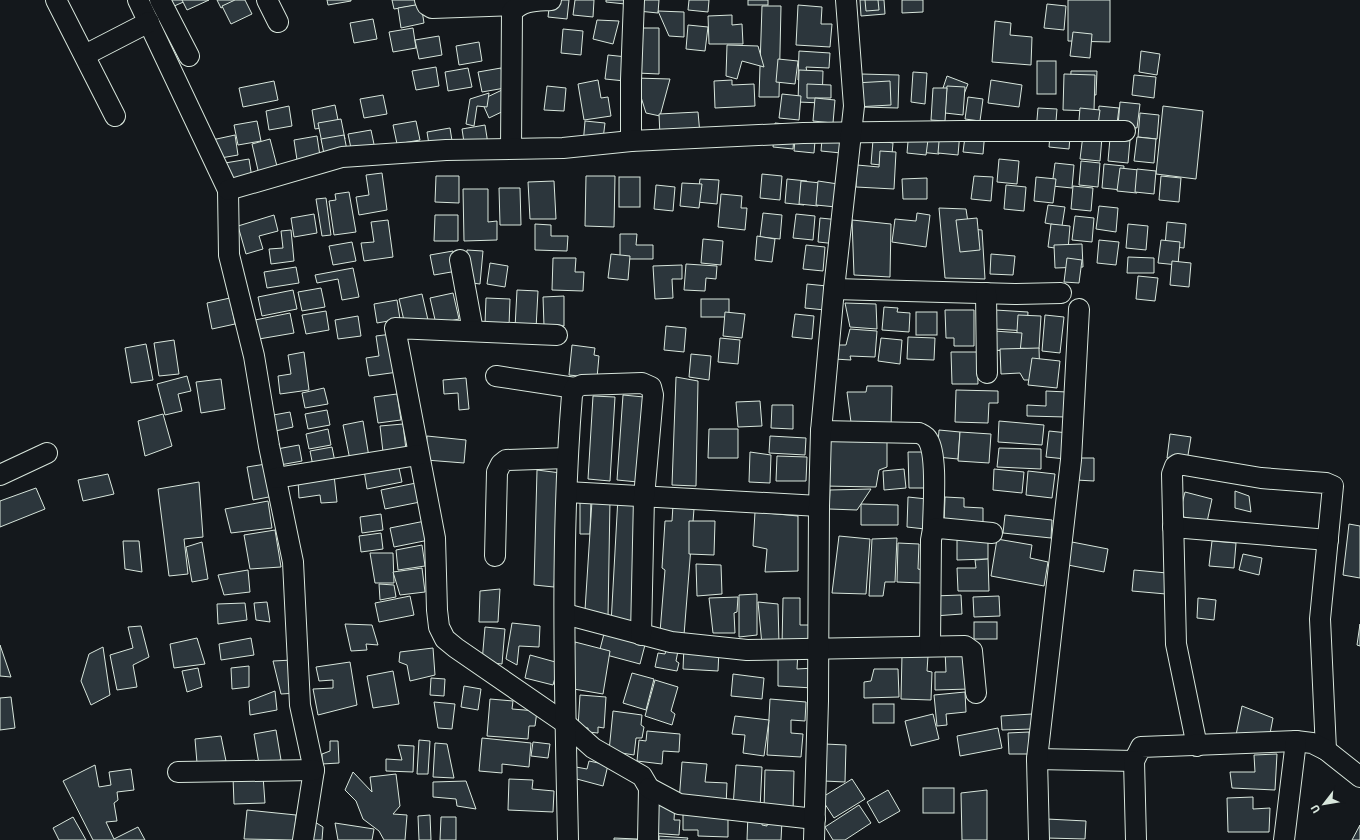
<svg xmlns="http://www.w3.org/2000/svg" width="1360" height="840" font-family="'IBM Plex Sans',sans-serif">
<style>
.building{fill:#2c363c;stroke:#d8e6dc}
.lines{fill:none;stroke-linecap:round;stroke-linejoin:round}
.minor-casing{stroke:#d8e6dc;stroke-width:22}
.minor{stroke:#14181c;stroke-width:20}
</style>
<rect width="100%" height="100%" fill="#14181c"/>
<g class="building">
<path d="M169,0h19l-16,7z"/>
<path d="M182,0h27l-22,10z"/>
<path d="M217,0h20l-16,8z"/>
<path d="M235,0h10l7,14 -21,10 -9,-18z"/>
<path d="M327,0h24v1l-23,4z"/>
<path d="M392,0h24l1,5 -23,4z"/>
<path d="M550,0h19l-2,19 -19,-2z"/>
<path d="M575,0h19l-1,17 -20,-2z"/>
<path d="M606,0h20l-1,4 -19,-2z"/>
<path d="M639,0h20l-1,13 -20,-2z"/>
<path d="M689,0h20l-1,12 -20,-2z"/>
<rect x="748" y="0" width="20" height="5"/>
<path d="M860,0h24l1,14 -24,2z"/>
<path d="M865,0h13l1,10 -13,1z"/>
<path d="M902,0h21v12l-21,1z"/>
<path d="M1068,0h42v42l-42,-1z"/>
<path d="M421,4l3,19 -23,5 -3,-20z"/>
<path d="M1047,4l19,2 -2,24 -20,-2z"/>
<path d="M798,5l24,2 -1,17h11l-2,23 -34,-2z"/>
<path d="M762,6h19l-2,91h-20z"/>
<path d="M658,11l26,1v25l-15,-1z"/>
<path d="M732,15v10l10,-1 1,20h-34l-1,-28z"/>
<path d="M373,19l4,20 -23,4 -4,-20z"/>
<path d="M597,20l22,1 -6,23 -20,-5z"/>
<path d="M995,21l16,2 -1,12 22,2 -1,28 -39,-3z"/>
<path d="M688,25l20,2 -3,24 -19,-2z"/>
<path d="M413,28l3,20 -23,4 -4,-20z"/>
<path d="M637,28h22v46l-22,-1z"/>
<path d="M563,29l20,2 -2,24 -20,-2z"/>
<path d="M1073,32l19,2 -2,24 -20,-2z"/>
<path d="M439,36l3,19 -23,4 -4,-19z"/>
<path d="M479,42l3,19 -23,4 -3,-19z"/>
<path d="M727,45l31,1 6,21 -22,-6 -5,18 -11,-3z"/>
<path d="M799,51l31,2 -1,15 -23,-1 3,14 -11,-1z"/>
<path d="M1141,51l19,3 -3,21 -18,-3z"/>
<path d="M608,55l19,2 -2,24 -20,-2z"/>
<path d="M778,59l20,2 -3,23 -19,-2z"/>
<rect x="1037" y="61" width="19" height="33"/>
<path d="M436,67l3,19 -23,4 -4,-19z"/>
<path d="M468,68l4,19 -24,4 -3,-19z"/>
<path d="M501,68l4,20 -23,4 -4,-20z"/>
<path d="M799,70l24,1 -1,32 -24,-1z"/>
<path d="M1071,71h26l-1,24 -26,-1z"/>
<path d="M913,72l14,1 -2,31 -14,-2z"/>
<path d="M861,74l38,1 -1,33 -37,-1z"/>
<path d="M1064,74l31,1 -1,36 -31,-1z"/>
<path d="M1134,75l22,2 -2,21 -22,-3z"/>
<path d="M947,76l21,8 -8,20 -20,-7z"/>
<path d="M635,78l35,1 -10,37 -14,-3z"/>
<path d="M598,80l3,18 7,-1 3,19 -27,4 -6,-36z"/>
<path d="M732,80v5l22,-1 1,22 -40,2 -1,-27z"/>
<path d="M991,80l31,5 -3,22 -31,-4z"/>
<path d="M274,81l4,19 -35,7 -4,-19z"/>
<path d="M890,81l1,24 -35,2 -1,-24z"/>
<path d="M807,84l24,1v13h-24z"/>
<path d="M547,86l19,2 -2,23 -20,-1z"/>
<path d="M947,86l18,1 -2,28 -18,-2z"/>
<path d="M933,88h14l-2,33 -14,-1z"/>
<path d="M502,90l8,18 -21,10 -8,-18z"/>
<path d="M489,93l-2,14 -10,-1 -3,20 -8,-2 4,-25z"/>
<path d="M782,94l19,2 -2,24 -20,-2z"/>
<path d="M383,95l4,19 -23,4 -4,-19z"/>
<path d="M968,97l15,2 -3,22 -15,-2z"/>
<path d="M815,98l20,2 -2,23 -20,-2z"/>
<path d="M1120,102l20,2 -3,24 -19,-2z"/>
<path d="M335,105l4,20 -24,4 -3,-19z"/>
<path d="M289,106l3,20 -23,4 -3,-19z"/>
<path d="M1099,106l20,2 -3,24 -19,-2z"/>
<path d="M1163,106l40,5 -7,68 -40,-5z"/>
<path d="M1038,108l19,1 -2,24 -19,-2z"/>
<path d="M1080,108l20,2 -3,23 -19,-1z"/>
<path d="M698,112l2,22 -40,2 -1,-22z"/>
<path d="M1140,113l19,2 -2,24 -19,-2z"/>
<path d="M341,119l4,20 -23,4 -4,-20z"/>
<path d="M257,121l4,20 -23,4 -4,-20z"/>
<path d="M416,121l4,19 -23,4 -4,-19z"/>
<path d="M585,121l20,2 -3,24 -19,-2z"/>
<path d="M775,123l20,2 -2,24 -20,-2z"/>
<path d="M1051,123l20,2 -2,24 -20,-2z"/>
<path d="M485,125l3,19 -23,5 -3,-20z"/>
<path d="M796,127l20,2 -2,24 -20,-2z"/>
<path d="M450,128l3,19 -23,4 -3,-19z"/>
<path d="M823,128l20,2 -2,23 -20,-2z"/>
<path d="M921,129l20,1 -2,24 -20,-2z"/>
<path d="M966,129l19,2 -2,23 -20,-2z"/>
<path d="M371,130l4,19 -23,4 -4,-19z"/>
<path d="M909,130l20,2 -3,23 -19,-2z"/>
<path d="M940,130l20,2 -2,23 -20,-2z"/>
<path d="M235,135l3,20 -23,4 -3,-19z"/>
<path d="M344,135l4,20 -23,4 -4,-20z"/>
<path d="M1083,135l19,2 -2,24 -20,-2z"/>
<path d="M317,136l3,20 -23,4 -3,-20z"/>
<path d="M1137,137l19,2 -2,24 -20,-2z"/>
<path d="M1110,138l20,2 -2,23 -20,-2z"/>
<path d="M270,139l9,35 -19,5 -8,-35z"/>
<path d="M873,140l20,3 -2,23 -20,-2z"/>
<path d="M880,151l16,1 -2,37 -38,-2 1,-22 22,2z"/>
<path d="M249,159l3,19 -23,4 -4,-19z"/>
<path d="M999,159l20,2 -2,23 -20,-2z"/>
<path d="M1081,161l19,2 -2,24 -19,-2z"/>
<path d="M1055,163l19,2 -2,23 -20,-2z"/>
<path d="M1104,164l20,2 -2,24 -20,-2z"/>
<path d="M1120,168l19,2 -2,23 -20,-2z"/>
<path d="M1137,169l19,2 -2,23 -19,-2z"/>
<path d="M382,173l5,37 -28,5 -3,-18 13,-2 -3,-20z"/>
<path d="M762,174l20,2 -2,24 -20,-2z"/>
<path d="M436,176h23v27l-24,-1z"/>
<path d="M586,176h29l-1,51 -29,-1z"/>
<path d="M974,176l19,1 -2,24 -20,-2z"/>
<path d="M1161,176l20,2 -2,24 -20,-2z"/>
<rect x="619" y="177" width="21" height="30"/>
<path d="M1036,177l20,2 -3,24 -19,-2z"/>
<path d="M927,178v21h-24l-1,-20z"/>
<path d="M700,179l19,1 -2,24 -20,-2z"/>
<path d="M787,179l20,2 -3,24 -19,-2z"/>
<path d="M554,181l2,38h-26l-2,-37z"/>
<path d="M801,181l20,2 -3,23 -19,-2z"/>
<path d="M818,181l20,3 -2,23 -20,-2z"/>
<path d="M682,183l20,1 -3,24 -19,-2z"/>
<path d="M656,185l19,2 -2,24 -19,-2z"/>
<path d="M1006,185l20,2 -2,24 -20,-2z"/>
<path d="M1073,186l20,2 -2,23 -20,-2z"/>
<path d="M499,188h21l1,37h-21z"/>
<path d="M463,189h25v33l9,-1v19l-33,1z"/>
<path d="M349,192l7,40 -22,3 -5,-34 7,-1 -1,-6z"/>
<path d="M721,194l21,2 -1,12h6l-2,22 -27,-3z"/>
<path d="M326,198l5,37 -9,1 -6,-37z"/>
<path d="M1048,205l17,2 -3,19 -17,-3z"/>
<path d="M1099,206l19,2 -2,24 -20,-3z"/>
<path d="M939,208l27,1 3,20 13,1 3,49 -40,-1z"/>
<path d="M763,213l19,2 -2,24 -20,-2z"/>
<path d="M917,213l13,2 -4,32 -34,-5 3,-23 21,2z"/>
<path d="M314,214l3,19 -23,4 -3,-19z"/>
<path d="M796,214l19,2 -2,24 -20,-2z"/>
<path d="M274,215l4,16 -19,5 4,13 -17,5 -8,-28z"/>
<path d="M435,215h23v26h-24z"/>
<path d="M1075,216l19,2 -2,24 -20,-2z"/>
<path d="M820,218l20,2 -3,24 -19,-2z"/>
<path d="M977,218l3,32 -20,2 -4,-32z"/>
<path d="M388,220l5,37 -29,4 -3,-18 13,-1 -3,-20z"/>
<path d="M852,220l39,4 -1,53 -36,-2z"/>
<path d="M1167,222l19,2 -2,24 -19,-2z"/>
<path d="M535,224l16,1v11h17l-1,15 -32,-1z"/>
<path d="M1051,224l19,2 -2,24 -20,-3z"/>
<path d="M1128,224l20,2 -2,24 -20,-2z"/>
<path d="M291,230l3,31 -23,3 -2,-15 14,-1 -2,-17z"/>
<path d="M620,234h17l-1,11h17v14h-33z"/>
<path d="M757,236l18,3 -3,23 -17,-2z"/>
<path d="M703,239l20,2 -2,24 -20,-2z"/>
<path d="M1099,240l20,2 -3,23 -19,-2z"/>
<path d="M1161,240l19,2 -2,23 -20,-2z"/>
<path d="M352,242l4,19 -23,4 -4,-19z"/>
<path d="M1082,244l1,23 -28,1 -1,-23z"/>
<path d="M806,245l19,2 -2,24 -20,-2z"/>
<path d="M467,250l16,1 -3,33 -16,-2z"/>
<path d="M453,251l4,20 -23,4 -4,-20z"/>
<path d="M611,254l19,2 -2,24 -20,-2z"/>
<path d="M991,254l24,2 -2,19 -23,-1z"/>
<path d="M1128,257l26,1v15h-27z"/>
<path d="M553,258h23l-1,14h9l-1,19 -31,-1z"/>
<path d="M1067,258l15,2 -3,23 -15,-1z"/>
<path d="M1172,261l19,2 -2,24 -19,-2z"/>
<path d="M490,263l18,3 -3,21 -18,-3z"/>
<path d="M686,264l31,2 -1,13 -10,-1 -1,13 -21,-1z"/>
<path d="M682,265v14h-10l1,19 -18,1 -2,-33z"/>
<path d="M296,267l3,16 -32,5 -3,-16z"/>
<path d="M353,268l6,29 -17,3 -4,-21 -21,4 -2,-8z"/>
<path d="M1138,276l20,2 -3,23 -19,-2z"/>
<path d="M807,284l20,2 -2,24 -20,-2z"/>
<path d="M321,288l4,19 -23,4 -4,-19z"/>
<path d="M293,290l4,19 -35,7 -4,-19z"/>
<path d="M517,290l21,1 -2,38 -21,-1z"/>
<path d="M453,293l6,26 -23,5 -6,-26z"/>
<path d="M422,294l6,26 -23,5 -6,-26z"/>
<path d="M564,296v30h-20l-1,-29z"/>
<path d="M230,298l5,26 -23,5 -5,-26z"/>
<path d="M486,298l24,1 -1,27 -24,-2z"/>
<rect x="701" y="299" width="28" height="18"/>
<path d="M397,300l3,19 -23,4 -3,-19z"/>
<path d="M845,303l31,1 1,25 -27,-2z"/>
<path d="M884,307l14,1 -1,4 13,1 -1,19 -27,-2z"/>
<path d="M945,310h29v36h-20v-8h-8z"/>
<path d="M995,310l33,2 -1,19 -33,-2z"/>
<path d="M326,311l3,19 -23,4 -4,-19z"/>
<path d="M725,312l20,2 -3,24 -19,-2z"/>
<rect x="916" y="312" width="21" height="23"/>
<path d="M290,313l4,20 -35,6 -4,-19z"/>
<path d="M795,314l19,2 -2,23 -20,-2z"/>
<path d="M1018,315l23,1 -2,33 -23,-1z"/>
<path d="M1045,315l19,2 -4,36 -18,-2z"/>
<path d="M358,316l3,20 -23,3 -3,-19z"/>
<path d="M666,326l20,2 -2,24 -20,-2z"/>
<path d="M850,329l27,2 -2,26 -25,-1 1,4 -17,-1 1,-14h11z"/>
<path d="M994,331l28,2 -2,19 -27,-2z"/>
<path d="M392,334l6,38 -29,4 -3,-18 13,-2 -3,-20z"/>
<path d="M908,337l27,1 -1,22 -27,-1z"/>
<path d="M720,338l20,2 -2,24 -20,-2z"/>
<path d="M881,338l21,2 -2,24 -22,-3z"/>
<path d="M174,340l5,34 -20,2 -5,-33z"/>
<path d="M146,344l7,36 -22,3 -6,-35z"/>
<path d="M572,345l23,3 -1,7 5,1 -2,22 -28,-3z"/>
<path d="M1039,348l1,32h-16l-4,-7 -19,1 -1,-25z"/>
<path d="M304,352l5,38 -29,4 -2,-18 13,-2 -3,-19z"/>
<path d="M951,352h26l1,32h-26z"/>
<path d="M691,354l20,2 -2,24 -20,-3z"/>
<path d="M1032,358l28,3 -3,27 -29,-3z"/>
<path d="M187,376l4,15 -13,3 4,17 -17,4 -8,-31z"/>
<path d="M676,377l22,4 -2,105 -24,-1z"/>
<path d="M466,378l3,31 -10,1 -1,-17 -14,1 -1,-14z"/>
<path d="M221,379l4,30 -24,4 -5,-31z"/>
<path d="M867,386h25l-1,44h-39l-5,-38h19z"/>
<path d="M324,388l4,16 -23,4 -3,-15z"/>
<path d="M956,390l42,1v12h-9l-1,20 -33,-1z"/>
<path d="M1046,391l21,1 -1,25 -39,-1v-11l19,1z"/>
<path d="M397,394l4,26 -23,3 -4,-26z"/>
<path d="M623,395l21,2 -6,85 -21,-2z"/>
<path d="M593,396l22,1 -5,84 -22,-2z"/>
<path d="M760,401l2,25 -24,1 -2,-25z"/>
<path d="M772,405h21v24l-22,-1z"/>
<path d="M327,410l3,15 -22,4 -3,-15z"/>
<path d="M290,412l3,15 -22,5 -3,-16z"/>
<path d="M163,414l9,32 -27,10 -7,-35z"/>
<path d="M363,421l6,36 -19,3 -7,-35z"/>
<path d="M999,421l45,4 -2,20 -44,-3z"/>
<path d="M403,424l3,26 -23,2 -3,-26z"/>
<path d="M328,429l3,16 -22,4 -3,-15z"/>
<path d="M709,429h29v29h-30z"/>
<path d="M939,430l21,2 -2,27 -21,-2z"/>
<path d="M1049,431l19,2 -2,26 -20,-2z"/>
<path d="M960,432l31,2 -2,29 -31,-2z"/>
<path d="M826,434l61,6v27l-8,3 -3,17 -52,-1z"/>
<path d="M1170,434l21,3 -4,24 -20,-3z"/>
<path d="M427,436l39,4 -2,23 -38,-3z"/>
<path d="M770,436l36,2 -1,17 -36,-2z"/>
<path d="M299,445l3,16 -22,4 -3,-16z"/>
<path d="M332,447l3,15 -22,4 -3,-15z"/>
<path d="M999,448l42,1v20l-44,-2z"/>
<path d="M750,452l21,3 -1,28 -21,-1z"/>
<path d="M908,452h22l1,36h-22z"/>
<path d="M777,456l30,1 -1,24h-30z"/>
<path d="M1076,458h18v23l-18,-1z"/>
<path d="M398,463l4,19 -35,7 -3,-19z"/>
<path d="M266,464l8,32 -21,4 -6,-33z"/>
<path d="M904,469l2,19 -22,2 -1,-19z"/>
<path d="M994,469l30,3 -2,21 -29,-3z"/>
<path d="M537,470l24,3 -7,114 -20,-2z"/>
<path d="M1028,471l27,3 -3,24 -26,-3z"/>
<path d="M108,474l6,20 -31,7 -5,-21z"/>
<path d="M334,475l3,27 -16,1 -1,-8 -21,3 -1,-18z"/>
<path d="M199,482l4,55 -19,2 4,35 -19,2 -11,-87z"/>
<path d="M416,483l4,19 -35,7 -4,-19z"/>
<path d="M36,488l9,21 -45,18v-26z"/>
<path d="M871,489l-14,21 -28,-1 1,-19z"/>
<path d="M1235,491l14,5 2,16 -16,-4z"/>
<path d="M1185,492l27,7 -5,23 -28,-6z"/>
<path d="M580,496l11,2 -1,36h-10z"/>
<path d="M618,497l24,3 -6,127 -25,-3z"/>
<path d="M908,497l19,2 -2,30 -18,-2z"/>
<path d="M945,497l19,1v9l19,1v18l-39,-2z"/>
<path d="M610,500l-2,118 -23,-8 7,-109z"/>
<path d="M268,501l4,27 -41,5 -6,-24z"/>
<path d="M861,504l37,1v20h-37z"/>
<path d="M673,505l21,4 -10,126 -24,-3 5,-62 -3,-2 3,-47h7z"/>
<path d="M755,512l43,4v55l-33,1 2,-23 -14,-3z"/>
<path d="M381,514l2,16 -21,3 -2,-16z"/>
<path d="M1005,515l47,5 -1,18 -48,-5z"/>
<path d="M425,521l4,19 -35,7 -4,-19z"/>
<path d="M689,521h26l-1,34 -25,-1z"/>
<path d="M1349,524l11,2v52l-17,-3z"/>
<path d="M275,530l6,37 -31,2 -6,-34z"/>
<path d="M381,533l2,16 -22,3 -2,-16z"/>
<path d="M839,536l31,3 -4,55 -34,-1z"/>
<path d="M897,538l-2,44h-10l-2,14h-14l3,-57z"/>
<path d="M997,539l35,6 -2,13 18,4 -4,24 -53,-10z"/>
<path d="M957,540h31v19l-31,1z"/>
<path d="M123,541h16l3,31 -17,-3z"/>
<path d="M1212,541l24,2 -2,25 -25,-2z"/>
<path d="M202,542l6,37 -16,3 -6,-35z"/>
<path d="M1072,542l36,7 -4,23 -36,-7z"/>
<path d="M898,543l21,1 -1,25 5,1 -1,13 -25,-1z"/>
<path d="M422,545l3,21 -27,4 -2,-20z"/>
<path d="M370,553h23l1,30h-19z"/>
<path d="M1243,554l19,4 -3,17 -20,-5z"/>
<path d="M988,559l1,32h-31l-1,-23h19l-1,-8z"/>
<path d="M696,564l25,1 1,29 -25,2z"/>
<path d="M422,568l3,24 -25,3 -7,-23z"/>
<path d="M248,570l2,22 -26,3 -6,-20z"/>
<path d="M1134,570l33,3 -1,21 -34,-3z"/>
<path d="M379,584l15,1 2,12 -16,3z"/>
<path d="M500,589l-2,33h-19l1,-31z"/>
<path d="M757,594v41l-18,2v-42z"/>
<path d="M961,595l1,19 -28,2 -1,-20z"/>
<path d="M410,596l4,19 -35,7 -4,-19z"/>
<path d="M999,596l1,20 -26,1 -1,-20z"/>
<path d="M738,597l-1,15 -3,1 1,20h-22l-4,-35z"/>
<path d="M783,598h17v27h12v20h-30z"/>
<path d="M1198,598l18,2 -2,20 -17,-2z"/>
<path d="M267,602l3,20 -14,-2 -2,-17z"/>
<path d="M758,602l20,2 1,40 -17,1z"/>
<path d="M245,603l2,17 -29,4 -1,-20z"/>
<rect x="974" y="622" width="23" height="17"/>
<path d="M512,623l28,3 -1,21 -20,-1 -2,19 -11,-6z"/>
<path d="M345,624l27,1 6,20 -12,-1 1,6 -16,1z"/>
<path d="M1360,624v22l-3,-1z"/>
<path d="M141,626l8,31 -16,8 4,22 -20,3 -7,-35 23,-7 -5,-21z"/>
<path d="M485,627l20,2 -3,35 -20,-2z"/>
<path d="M605,630l41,11 -6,23 -41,-11z"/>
<path d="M197,638l8,26 -31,4 -4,-24z"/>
<path d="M251,638l3,17 -33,5 -2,-16z"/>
<path d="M575,642l35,9 -7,43 -35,-6z"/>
<path d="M0,645l11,32 -11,-1z"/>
<path d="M667,646h12l-3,15 3,2 -2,8 -22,-4 3,-14 7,1z"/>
<path d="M684,646l35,4 -1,21 -35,-2z"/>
<path d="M103,647l7,48 -19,10 -10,-24 8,-27z"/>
<path d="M433,648l2,27 -25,6 -3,-16 -8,-3 1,-10z"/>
<path d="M778,649l20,2 -1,18 17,-1 -1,20 -35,-2z"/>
<path d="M969,649l1,40 -35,1v-18h11l-1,-22z"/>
<path d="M530,655l29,8 -6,22 -28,-7z"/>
<path d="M902,655l26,1 -1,15 5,1 -1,28 -30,-1z"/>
<path d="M293,660l4,33 -16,1 -8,-33z"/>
<path d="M350,662l7,43 -39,10 -5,-26 20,-1v-8l-14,1 -3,-14z"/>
<path d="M249,666v21l-17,2 -1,-21z"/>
<path d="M198,668l4,19 -15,5 -5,-21z"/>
<path d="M874,669h24l1,28 -35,1v-16l7,-1z"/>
<path d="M393,671l6,33 -26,4 -6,-32z"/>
<path d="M632,673l22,6 -8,31 -23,-7z"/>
<path d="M733,674l31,4 -2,21 -31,-3z"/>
<path d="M431,678l14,1 -1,17 -14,-1z"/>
<path d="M655,680l23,7 -7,24 4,3 -3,11 -27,-9z"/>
<path d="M464,686l17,3 -3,21 -17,-3z"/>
<path d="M275,691l2,19 -27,5 -1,-14z"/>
<path d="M965,692l1,20 -20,2 1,11 -10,1 -3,-31z"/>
<path d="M580,695l26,2 -2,31 -6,-1v6l-10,-1v-4l-10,-1z"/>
<path d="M11,697l4,31 -15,2v-32z"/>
<path d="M490,699l23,2 -1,8 25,2 -2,15h-6l-1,13 -41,-3z"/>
<path d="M770,699l36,3 -1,19 -14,-1v13l12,1 -2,23 -34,-2z"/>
<path d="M434,702l21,2 -3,25 -14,-1z"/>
<rect x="873" y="704" width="21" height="19"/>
<path d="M1242,706l31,12 -4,21 -33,-4z"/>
<path d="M613,711l29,4 -1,10 3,2 -2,11h-6l-2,17 -25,-4z"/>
<path d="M933,714l6,25 -28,7 -6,-25z"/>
<path d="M1032,714l1,15 -31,1 -1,-14z"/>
<path d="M735,716l34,4 -5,36 -21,-3 2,-18 -13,-1z"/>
<path d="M998,728l4,20 -42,8 -3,-20z"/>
<path d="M276,730l5,30 -22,4 -5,-30z"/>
<path d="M647,731l33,3 -1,18 -16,-1 -1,13 -25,-3 2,-21 7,1z"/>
<path d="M1029,732l1,22h-21l-1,-21z"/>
<path d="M221,736l5,25 -29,2 -2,-24z"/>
<path d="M482,738l49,5 -2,24 -27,-3v9l-23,-2z"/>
<path d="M419,740l11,1 -2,33h-11z"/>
<path d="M330,741h8l1,22 -17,1v-10l8,-3z"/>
<path d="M533,742l17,2 -2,14 -17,-2z"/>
<path d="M435,743l12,1 7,34 -21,-1z"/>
<path d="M825,744l21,1 -1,37 -21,-1z"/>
<path d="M398,745l16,1 -1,26 -27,-1v-12l16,1z"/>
<path d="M1277,754l-2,36 -43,-2 -2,-16h25l-1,-17z"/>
<path d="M589,761l19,4 -5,21 -30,-8 3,-11 11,2z"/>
<path d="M682,762l25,2 -2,18 22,1 -1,23 -47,-4z"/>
<path d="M95,765l4,22 12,-2 -2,-13 22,-3 3,21 -17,2 1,8 -4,3 3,18 -11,1 8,17 24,-12 7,13h-52l-30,-59z"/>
<path d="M736,765l26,2 -2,42 -27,-2z"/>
<path d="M765,770l29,1 -1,41 -29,-1z"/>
<path d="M353,772l19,20 -2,-15 26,-3 4,32 -7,8 14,1 -2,25h-21l-5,-9 -16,-12 -7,-18 -11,-11z"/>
<path d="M263,776l2,27 -31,1 -1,-27z"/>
<path d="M509,779l24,1 -1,9 22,2 -1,21 -45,-2z"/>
<path d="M852,779l13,20 -31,19 -13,-20z"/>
<path d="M466,781l10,28 -19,-3 -1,-7 -23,-2v-15z"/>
<rect x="923" y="788" width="31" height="25"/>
<path d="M888,790l12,21 -21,12 -12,-21z"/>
<path d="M987,790v50h-25l-1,-47z"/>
<path d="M1253,797v12l17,-1 -1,24h-41l-1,-34z"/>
<path d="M651,803l24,1 -1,16h6l-1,15 -29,-2z"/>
<path d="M859,805l12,18 -26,17h-12l-8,-13z"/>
<path d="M247,810l49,5 -2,25 -50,-1z"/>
<path d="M748,813l14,1v11l5,1 1,-6 14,1 -1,19h-34z"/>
<path d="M683,814l45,1v22l-30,-1v-6h-15z"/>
<path d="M430,815l1,25h-12l-1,-24z"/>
<path d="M73,817l13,23h-27l-6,-12z"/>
<path d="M441,817h15v23h-16z"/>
<path d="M310,819l13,8 -1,13h-13z"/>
<path d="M1047,819l39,2 -1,18 -38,-1z"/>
<path d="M335,823l39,6 -2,11h-34z"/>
<path d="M1360,825v15h-8z"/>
<path d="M659,836l29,2 -1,2h-28z"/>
<path d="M614,838l23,1v1h-23z"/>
</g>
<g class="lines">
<g class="minor-casing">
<g id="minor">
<path d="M56,0l59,116"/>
<path d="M138,0l90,190 1,65 25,101 15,90 24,116 7,143 14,65 -11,70"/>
<path d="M160,0l29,56"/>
<path d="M267,0l11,22"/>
<path d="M425,0l2,5 5,3 86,-3"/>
<path d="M85,55l64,-33"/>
<path d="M631,141v-61l3,-80"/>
<path d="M511,148l1,-136c11,-12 24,-11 39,-12"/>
<path d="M228,190l114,-33 104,-7 117,-2 68,-7 172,-8 158,-2h164"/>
<path d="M460,260l13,71"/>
<path d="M834,289l181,5 46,-1"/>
<path d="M986,293l1,80"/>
<path d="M557,335l-162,-7 40,210 2,72 2,17 6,12 11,9 109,75 28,25 49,28 7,12 -1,52"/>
<path d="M496,376l79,12"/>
<path d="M821,431l98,2c4,2 7,3 9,7 10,16 5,69 5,89"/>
<path d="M0,475l47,-22"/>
<path d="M276,478l142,-23"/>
<path d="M567,492l252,14"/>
<path d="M1173,527l155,13"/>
<path d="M495,556l2,-84 4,-8 5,-4 61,-2"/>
<path d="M565,614l106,28 76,8 218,-4 7,5 4,42"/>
<path d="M930,646l1,-106 2,-11 6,-1 53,5"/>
<path d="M1197,746l-21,-102 -4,-170 3,-8 3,-2 83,14 65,5 7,3 -13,133 6,131"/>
<path d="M1037,759l97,2 7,-14 155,-6 16,2 14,7 34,27"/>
<path d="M1134,761l2,79"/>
<path d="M178,772l136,-2"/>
<path d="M649,788l30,16 136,15"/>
<path d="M568,840c-3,-147 -8,-298 4,-445l3,-7 7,-3 60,-2 9,4 2,8 -9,102 -3,138"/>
<path d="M814,840l4,-139 1,-195 2,-75 13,-142 20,-183 -8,-106"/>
<path d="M1039,840l-2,-81 34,-299 8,-151"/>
<path d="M1284,840l12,-99"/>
</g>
</g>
<use href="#minor" class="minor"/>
</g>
<g transform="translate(1324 804) rotate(239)" stroke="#14181c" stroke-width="3" paint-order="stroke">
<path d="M0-3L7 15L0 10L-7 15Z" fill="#d8e6dc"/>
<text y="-6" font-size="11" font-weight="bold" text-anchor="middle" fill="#d8e6dc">U</text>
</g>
</svg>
